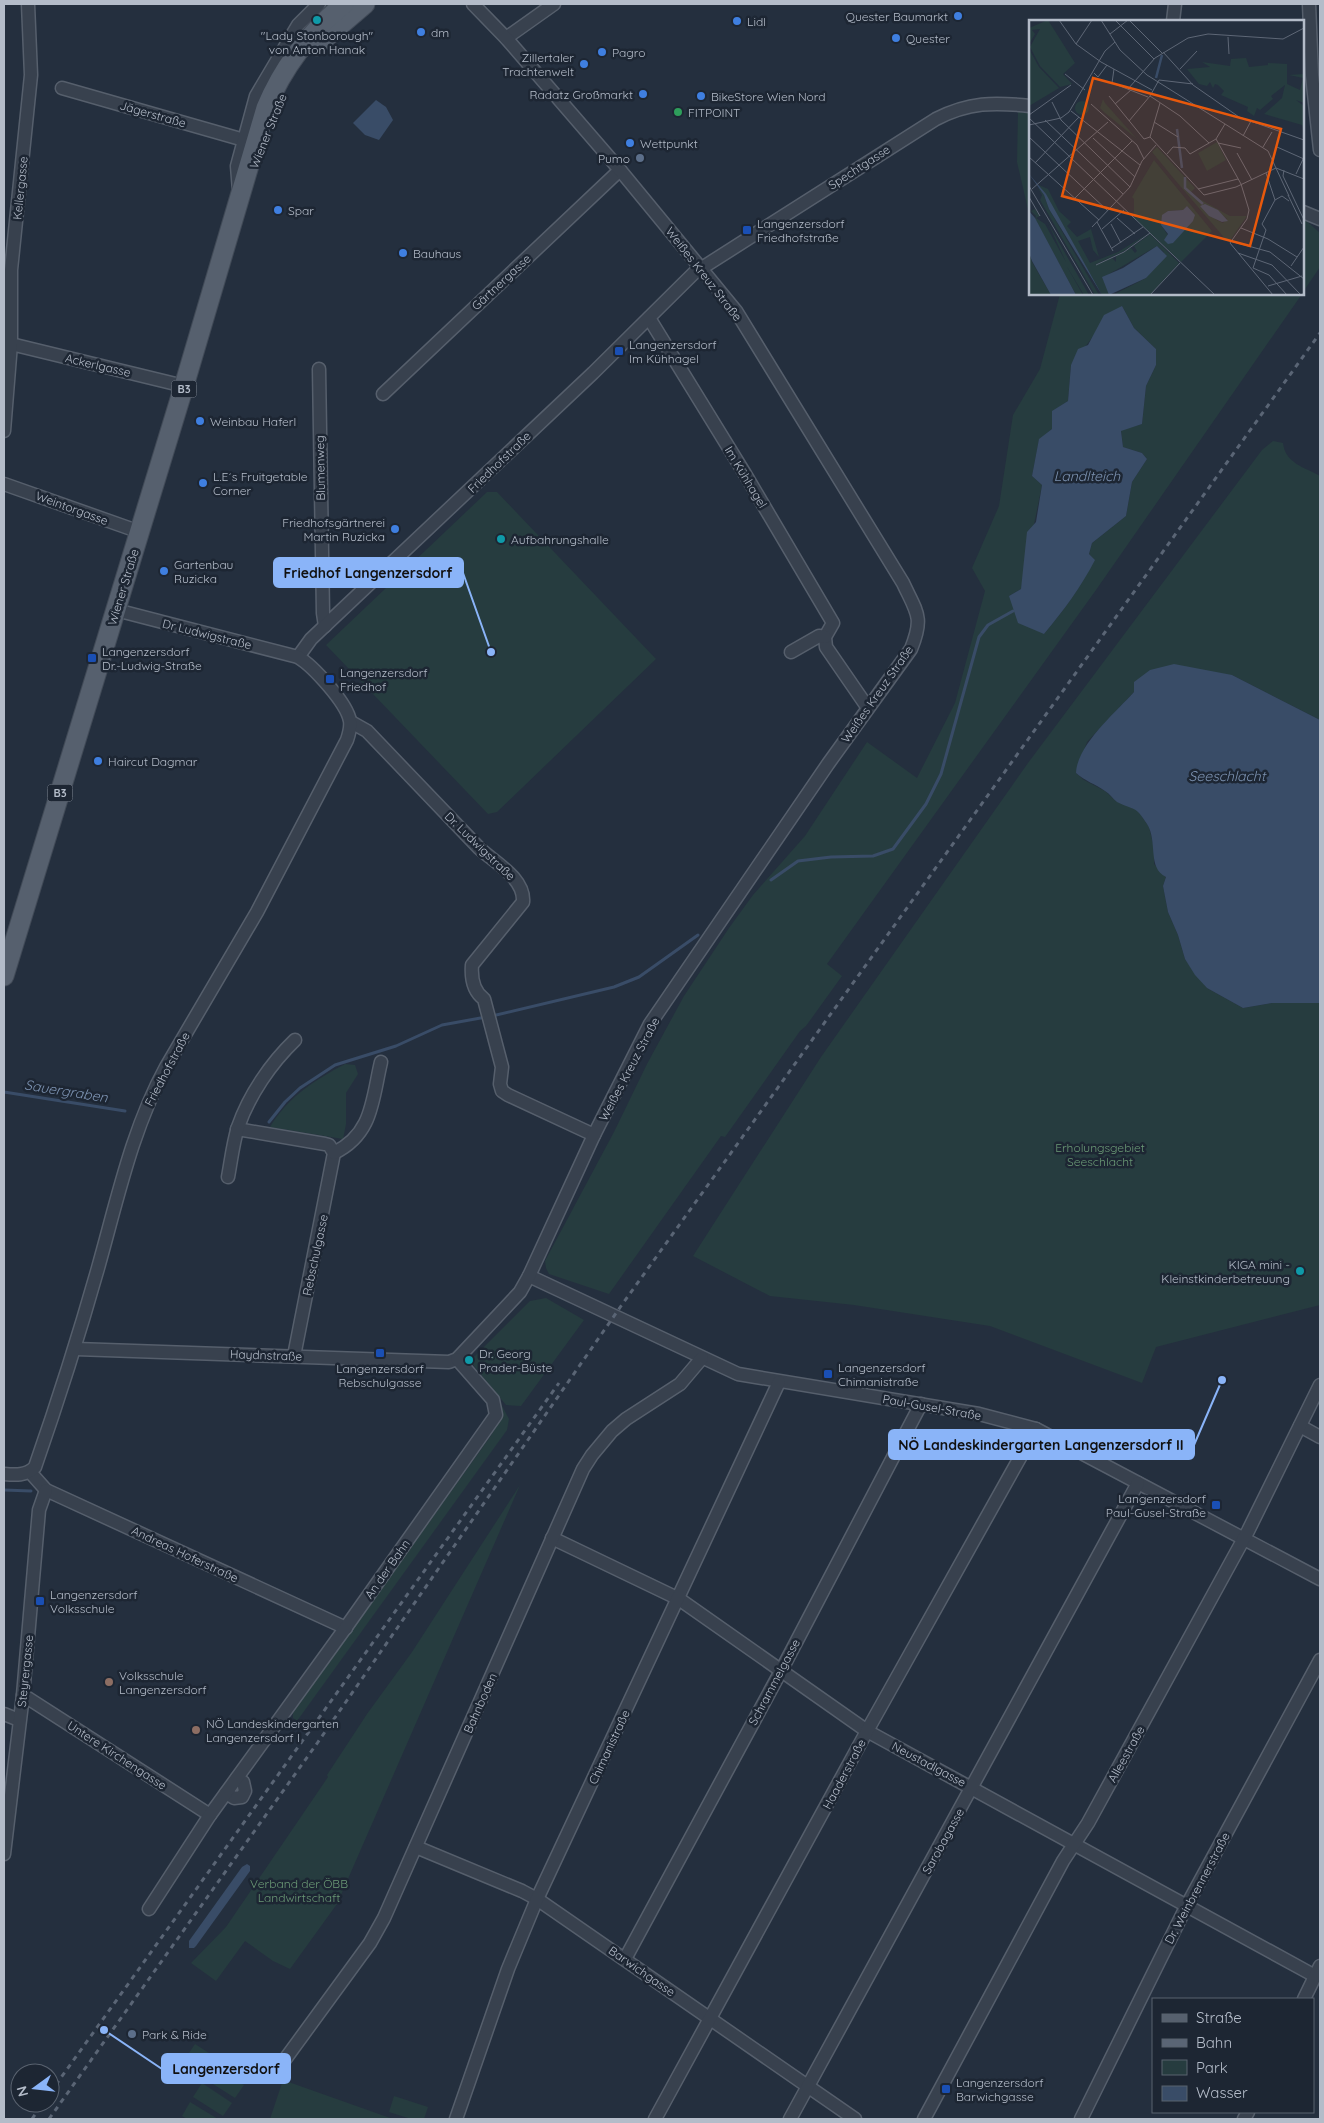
<svg xmlns="http://www.w3.org/2000/svg" width="1324" height="2123" font-family="Quicksand,sans-serif">
<style>
.green{fill:#263c3f;fill-rule:evenodd}
.water{fill:#394c67}
.lines{fill:none;stroke-linecap:round;stroke-linejoin:round}
.stream{stroke:#394c67;stroke-width:3}
.street-casing{stroke:#565f6c;stroke-width:15}
.primary-casing{stroke:#414a57;stroke-width:21}
.street{stroke:#38414e;stroke-width:12}
.primary{stroke:#56606e;stroke-width:19}
.rail{stroke:#5a6575;stroke-width:3;stroke-dasharray:5 5;stroke-linecap:butt}
.shop-dot{fill:#3f7fe0;stroke:#1d2633;stroke-width:2}
.culture-dot{fill:#0f9aa8;stroke:#1d2633;stroke-width:2}
.leisure-dot{fill:#2e9e5b;stroke:#1d2633;stroke-width:2}
.service-dot{fill:#5c6f8a;stroke:#1d2633;stroke-width:2}
.transit-dot{fill:#1a4fb4;stroke:#1d2633;stroke-width:2}
.education-dot{fill:#8d6e63;stroke:#1d2633;stroke-width:2}
.labels{text-anchor:middle;dominant-baseline:central;stroke-width:5;stroke-linejoin:round;paint-order:stroke}
.shield{fill:#1d2633;stroke:#878f9c;stroke-width:1}
.shield-label{font-size:11px;font-weight:bold;fill:#b4bcc9}
.poi-label{font-size:12px;fill:#b4bcc9;stroke:#1d2633;text-anchor:start}
.street-label{font-size:12px;fill:#b4bcc9;stroke:#1d2633}
.park-label{font-size:12px;fill:#6b9a76;stroke:#1d2633}
.water-label{font-size:14px;font-style:italic;fill:#7c92b1;stroke:#1d2633}
.inset-river{fill:none;stroke:#394c67;stroke-width:2.5}
.inset-road{fill:none;stroke:#5e6776;stroke-width:1}
.view{fill:#e8590c;fill-opacity:0.15;stroke:#e8590c;stroke-width:2.5}
.inset-edge{fill:none;stroke:#b4bcc9;stroke-width:2.5}
.leader{fill:none;stroke:#8ab4f8;stroke-width:2}
.callout-dot{fill:#8ab4f8;stroke:#1d2633;stroke-width:2}
.callout{fill:#8ab4f8;stroke:#8ab4f8;stroke-width:2}
.callout-label{font-size:14px;text-anchor:middle;font-weight:bold;fill:#111}
</style>
<rect width="100%" height="100%" fill="#242f3e"/>
<g class="green">
<path d="M1018,111h12v107l-13,-56z"/>
<path d="M1303,218l17,15v34l-17,25z"/>
<path d="M1060,294h242l-206,296 -269,374 15,12 -36,50 -6,5 -75,106 -4,-1 -112,158 -60,-20 -3,-6 -1,-7 69,-129 33,-68 37,-68 45,-68 24,-33 52,-59 62,-94 50,36 38,-75 30,-112 -13,-23 27,-62 14,-91 27,-46zM1122,306l12,22 22,21v16l-10,21 -4,38 -21,6 2,17 19,6 5,6 -15,23 -6,34 -34,27 -3,11 5,6c-13,27 -30,50 -50,74l-35,-38 12,-7 21,-104 -10,-9 7,-36 13,-11 1,-18 15,-10 3,-36 24,-31z"/>
<path d="M1273,441l10,2c2,20 21,24 37,33v244l-88,-45 -98,17 -47,50 -11,31 8,7 21,11 11,10 21,8 12,18 6,24 -1,13 12,13 -3,9 5,26 10,23 7,24 22,29 36,20 29,-5h48v302l-164,42 -14,36 -152,-57 -136,-21 -84,-9 -77,-40 128,-199 207,-294 234,-313z"/>
<path d="M487,492h10l159,167 -159,153 -9,2 -162,-169z"/>
<path d="M345,1064l10,1 3,9 -12,19v31l-3,15 -73,-12c18,-30 45,-47 75,-63z"/>
<path d="M546,1298l38,22 -63,86 -15,-1 -36,-44 60,-60z"/>
<path d="M501,1404l8,15 -2,11 -210,291 -4,-3v-5l197,-276 8,-13z"/>
<path d="M520,1485l-183,419 -47,65 -17,-8 -28,-20 -29,40 -25,-18 35,-36 102,-150 -1,-2 40,-61 45,-62z"/>
<path d="M195,2044l14,9 -20,29 -14,-8z"/>
<path d="M214,2065l30,20 -9,13 -30,-19z"/>
<path d="M283,2080l110,39h-123z"/>
<path d="M202,2083l30,20 -9,13 -30,-19z"/>
<path d="M394,2096l34,11 -4,12h-13l-22,-7z"/>
<path d="M190,2102l28,17h-31l-5,-3z"/>
</g>
<g class="water">
<path d="M376,100l10,7 7,13 -14,20 -14,-5 -12,-12z"/>
<path d="M1122,306l12,22 22,21v16l-10,21 -4,38 -21,7 2,16 19,6 5,6 -15,23 -6,34 -34,27 -3,11 6,6c-14,27 -31,50 -51,74l-26,-11 -9,-27 12,-7 6,-57 9,-10 6,-37 -10,-9 7,-37 13,-10v-18l16,-10 3,-36 7,-16 10,-4 16,-30z"/>
<path d="M1174,664l58,11 88,45v283h-48l-29,5 -36,-20 -12,-13 -10,-16 -7,-24 -10,-23 -5,-26 3,-9c-19,-9 -8,-36 -19,-53 -12,-19 -12,-13 -30,-22 -4,-3 -7,-8 -12,-11 -10,-7 -20,-10 -29,-18 1,-28 40,-61 58,-81v-10l16,-12z"/>
<path d="M247,1864l3,2v5l-54,75 -2,2h-5v-7l53,-74z"/>
</g>
<g class="lines">
<g class="stream">
<path d="M771,880l27,-19 33,-4 42,-1 20,-7 33,-45 15,-30 38,-137 9,-12 25,-14"/>
<path d="M492,1016l122,-29 25,-10 59,-42"/>
<path d="M4,1092l121,19"/>
<path d="M269,1122l16,-20 15,-14 35,-23 61,-19 46,-21 44,-8"/>
<path d="M4,1490l27,1"/>
</g>
<g class="street-casing">
<g id="street">
<path d="M1309,4l3,71 8,75"/>
<path d="M1173,21l2,-17"/>
<path d="M506,38l48,-34"/>
<path d="M62,88l182,52"/>
<path d="M239,191l-2,-25 19,-70 42,-71 21,-21"/>
<path d="M1303,212l17,7"/>
<path d="M649,318l96,156 88,149 -8,14 1,10 42,61"/>
<path d="M11,344l173,42"/>
<path d="M319,369l4,244 2,13"/>
<path d="M383,394l237,-224"/>
<path d="M4,431l7,-87v-74l20,-195 -3,-71"/>
<path d="M4,484l136,48"/>
<path d="M791,652l28,-16 6,1"/>
<path d="M298,657l13,-18 282,-266 101,-100 242,-154c33,-17 58,-17 94,-13"/>
<path d="M351,722l16,9 112,117c15,14 46,30 44,54l-51,63c-1,13 1,26 12,34l18,68 -2,17 2,7 6,4 86,40"/>
<path d="M237,1129l88,15 4,1 5,8 -40,203"/>
<path d="M334,1153c39,-19 38,-53 47,-91"/>
<path d="M228,1177c3,-16 5,-34 10,-50 11,-32 33,-64 57,-87"/>
<path d="M529,1276l209,98 241,40 57,15 284,150"/>
<path d="M76,1349l373,13 8,-3 63,-67 9,-16 65,-141 56,-111 178,-260 83,-115c13,-32 6,-36 -8,-66l-167,-272 -116,-141 -114,-132 -33,-34"/>
<path d="M1300,1426l20,11"/>
<path d="M30,1472l16,18 300,138"/>
<path d="M4,1474c11,1 22,2 31,-7 23,-66 44,-132 63,-199 19,-67 34,-139 68,-201l91,-155 90,-172c2,-6 4,-13 3,-19 -3,-18 -37,-55 -52,-64l-182,-47"/>
<path d="M552,1538l127,61 188,132 448,245"/>
<path d="M23,1695l187,120"/>
<path d="M4,1714l15,6"/>
<path d="M226,1793l8,5 8,-1 3,-6 -2,-9 -6,-4"/>
<path d="M416,1847l106,44 15,8 318,220"/>
<path d="M4,1854l19,-159 16,-185 7,-20"/>
<path d="M149,1909l61,-94 139,-192 147,-208 -3,-15 -36,-41"/>
<path d="M625,1959l156,-288 140,-267"/>
<path d="M1304,1999l16,-33"/>
<path d="M278,2069l92,-126 14,-25 199,-449 9,-14 20,-24 14,-12 54,-35 22,-26"/>
<path d="M456,2119l52,-150 29,-70 242,-517"/>
<path d="M655,2119l212,-388 169,-302"/>
<path d="M790,2119l348,-636"/>
<path d="M924,2119l139,-258 25,-38 160,-292 72,-146"/>
<path d="M1081,2119l106,-214 133,-245"/>
<path d="M1244,2119l4,-7"/>
</g>
</g>
<g class="primary-casing">
<g id="primary">
<path d="M316,46l49,-42"/>
<path d="M4,976l180,-590 82,-278c17,-41 43,-75 78,-104"/>
</g>
</g>
<use href="#street" class="street"/>
<use href="#primary" class="primary"/>
<g class="rail">
<path d="M50,2093l509,-710"/>
<path d="M32,2119l11,-16"/>
<path d="M49,2119l269,-377 303,-436 699,-973"/>
</g>
</g>
<g class="shop-dot">
<circle cx="958" cy="16" r="5"/>
<circle cx="737" cy="21" r="5"/>
<circle cx="421" cy="32" r="5"/>
<circle cx="896" cy="38" r="5"/>
<circle cx="602" cy="52" r="5"/>
<circle cx="584" cy="64" r="5"/>
<circle cx="643" cy="94" r="5"/>
<circle cx="701" cy="96" r="5"/>
<circle cx="630" cy="143" r="5"/>
<circle cx="278" cy="210" r="5"/>
<circle cx="403" cy="253" r="5"/>
<circle cx="200" cy="421" r="5"/>
<circle cx="203" cy="483" r="5"/>
<circle cx="395" cy="529" r="5"/>
<circle cx="164" cy="571" r="5"/>
<circle cx="98" cy="761" r="5"/>
</g>
<g class="culture-dot">
<circle cx="317" cy="20" r="5"/>
<circle cx="501" cy="539" r="5"/>
<circle cx="1300" cy="1271" r="5"/>
<circle cx="469" cy="1360" r="5"/>
</g>
<circle class="leisure-dot" cx="678" cy="112" r="5"/>
<g class="service-dot">
<circle cx="640" cy="158" r="5"/>
<circle cx="132" cy="2034" r="5"/>
</g>
<g class="transit-dot">
<rect x="742" y="225" width="10" height="10" rx="2.5"/>
<rect x="614" y="346" width="10" height="10" rx="2.5"/>
<rect x="87" y="653" width="10" height="10" rx="2.5"/>
<rect x="325" y="674" width="10" height="10" rx="2.5"/>
<rect x="375" y="1348" width="10" height="10" rx="2.5"/>
<rect x="823" y="1369" width="10" height="10" rx="2.5"/>
<rect x="1211" y="1500" width="10" height="10" rx="2.5"/>
<rect x="35" y="1596" width="10" height="10" rx="2.5"/>
<rect x="941" y="2084" width="10" height="10" rx="2.5"/>
</g>
<g class="education-dot">
<circle cx="109" cy="1682" r="5"/>
<circle cx="196" cy="1730" r="5"/>
</g>
<g class="labels">
<g class="shield">
<rect x="171.5" y="380.5" width="25" height="17" rx="4"/>
<rect x="47.5" y="784.5" width="25" height="17" rx="4"/>
</g>
<g class="shield-label">
<text x="184" y="389">B3</text>
<text x="60" y="793">B3</text>
</g>
<g class="poi-label">
<text x="948" y="16" text-anchor="end">Quester Baumarkt</text>
<text x="747" y="21">Lidl</text>
<text x="431" y="32">dm</text>
<text x="317" y="35" text-anchor="middle">"Lady Stonborough"<tspan x="317" dy="14">von Anton Hanak</tspan></text>
<text x="906" y="38">Quester</text>
<text x="612" y="52">Pagro</text>
<text x="574" y="57" text-anchor="end">Zillertaler<tspan x="574" dy="14">Trachtenwelt</tspan></text>
<text x="633" y="94" text-anchor="end">Radatz Großmarkt</text>
<text x="711" y="96">BikeStore Wien Nord</text>
<text x="688" y="112">FITPOINT</text>
<text x="640" y="143">Wettpunkt</text>
<text x="630" y="158" text-anchor="end">Pumo</text>
<text x="288" y="210">Spar</text>
<text x="757" y="223">Langenzersdorf<tspan x="757" dy="14">Friedhofstraße</tspan></text>
<text x="413" y="253">Bauhaus</text>
<text x="629" y="344">Langenzersdorf<tspan x="629" dy="14">Im Kühhagel</tspan></text>
<text x="210" y="421">Weinbau Haferl</text>
<text x="213" y="476">L.E´s Fruitgetable<tspan x="213" dy="14">Corner</tspan></text>
<text x="385" y="522" text-anchor="end">Friedhofsgärtnerei<tspan x="385" dy="14">Martin Ruzicka</tspan></text>
<text x="511" y="539">Aufbahrungshalle</text>
<text x="174" y="564">Gartenbau<tspan x="174" dy="14">Ruzicka</tspan></text>
<text x="102" y="651">Langenzersdorf<tspan x="102" dy="14">Dr.-Ludwig-Straße</tspan></text>
<text x="340" y="672">Langenzersdorf<tspan x="340" dy="14">Friedhof</tspan></text>
<text x="108" y="761">Haircut Dagmar</text>
<text x="1290" y="1264" text-anchor="end">KIGA mini -<tspan x="1290" dy="14">Kleinstkinderbetreuung</tspan></text>
<text x="479" y="1353">Dr. Georg<tspan x="479" dy="14">Prader-Büste</tspan></text>
<text x="838" y="1367">Langenzersdorf<tspan x="838" dy="14">Chimanistraße</tspan></text>
<text x="380" y="1368" text-anchor="middle">Langenzersdorf<tspan x="380" dy="14">Rebschulgasse</tspan></text>
<text x="1206" y="1498" text-anchor="end">Langenzersdorf<tspan x="1206" dy="14">Paul-Gusel-Straße</tspan></text>
<text x="50" y="1594">Langenzersdorf<tspan x="50" dy="14">Volksschule</tspan></text>
<text x="119" y="1675">Volksschule<tspan x="119" dy="14">Langenzersdorf</tspan></text>
<text x="206" y="1723">NÖ Landeskindergarten<tspan x="206" dy="14">Langenzersdorf I</tspan></text>
<text x="142" y="2034">Park &amp; Ride</text>
<text x="956" y="2082">Langenzersdorf<tspan x="956" dy="14">Barwichgasse</tspan></text>
</g>
<g class="street-label">
<text transform="translate(153 114) rotate(16)">Jägerstraße</text>
<text transform="translate(268 131) rotate(-68)">Wiener Straße</text>
<text transform="translate(859 167) rotate(-33)">Spechtgasse</text>
<text transform="translate(20 188) rotate(-84)">Kellergasse</text>
<text transform="translate(704 274) rotate(52)">Weißes Kreuz Straße</text>
<text transform="translate(501 282) rotate(-43)">Gärtnergasse</text>
<text transform="translate(98 365) rotate(13)">Ackerlgasse</text>
<text transform="translate(499 462) rotate(-44)">Friedhofstraße</text>
<text transform="translate(320 468) rotate(-91)">Blumenweg</text>
<text transform="translate(746 477) rotate(59)">Im Kühhagel</text>
<text transform="translate(72 508) rotate(20)">Weintorgasse</text>
<text transform="translate(123 587) rotate(-73)">Wiener Straße</text>
<text transform="translate(207 634) rotate(14)">Dr Ludwigstraße</text>
<text transform="translate(877 694) rotate(-55)">Weißes Kreuz Straße</text>
<text transform="translate(480 846) rotate(44)">Dr. Ludwigstraße</text>
<text transform="translate(167 1069) rotate(-62)">Friedhofstraße</text>
<text transform="translate(629 1069) rotate(-62)">Weißes Kreuz Straße</text>
<text transform="translate(315 1255) rotate(-78)">Rebschulgasse</text>
<text transform="translate(266 1355) rotate(2)">Haydnstraße</text>
<text transform="translate(932 1407) rotate(10)">Paul-Gusel-Straße</text>
<text transform="translate(185 1554) rotate(25)">Andreas Hoferstraße</text>
<text transform="translate(387 1569) rotate(-55)">An der Bahn</text>
<text transform="translate(25 1671) rotate(-84)">Steyrergasse</text>
<text transform="translate(774 1682) rotate(-62)">Schrammelgasse</text>
<text transform="translate(480 1703) rotate(-66)">Bahnboden</text>
<text transform="translate(609 1747) rotate(-65)">Chimanistraße</text>
<text transform="translate(1126 1754) rotate(-61)">Alleestraße</text>
<text transform="translate(117 1755) rotate(33)">Untere Kirchengasse</text>
<text transform="translate(929 1764) rotate(28)">Neustadlgasse</text>
<text transform="translate(844 1774) rotate(-62)">Haaderstraße</text>
<text transform="translate(943 1841) rotate(-61)">Sarobagasse</text>
<text transform="translate(1197 1888) rotate(-62)">Dr. Weinbrennerstraße</text>
<text transform="translate(642 1971) rotate(35)">Barwichgasse</text>
</g>
<g class="park-label">
<text x="1100" y="1147">Erholungsgebiet<tspan x="1100" dy="14">Seeschlacht</tspan></text>
<text x="299" y="1883">Verband der ÖBB<tspan x="299" dy="14">Landwirtschaft</tspan></text>
</g>
<g class="water-label">
<text x="1087" y="476">Landlteich</text>
<text x="1227" y="776">Seeschlacht</text>
<text transform="translate(66 1091) rotate(9)">Sauergraben</text>
</g>
</g>
<g transform="translate(1029 20)">
<rect width="275" height="275" fill="#242f3e"/>
<path d="M19,0l27,43 -12,11 9,10 -12,3 -20,-21 -10,-19 10,-18 -8,1 3,4 -6,10v-16zM0,29l10,18 20,21 -30,18zM217,38l3,9 19,-2v-2l19,1v20l13,6 3,-12 -14,-3 15,-1v29l-8,-3 8,6v25l-2,-6 -38,-11 18,-16 3,-13 -14,11 2,3 -13,11 -3,-2 -3,8 -7,-5 1,-4 -27,-12 3,-4 -6,-6 -3,-1 -2,4 -3,-6 -3,4 -8,-2 -12,-15 23,-2 -8,-5 28,4 1,-7zM74,79l2,4 32,36 -32,-26 -5,-5zM46 88a7 7 0 1 1 14 0a7 7 0 1 1-14 0ZM188,122l9,18 -19,11 -9,-18zM128,127l38,41 -4,4 5,5 34,19h17l-16,23 -4,2 -52,-61 -23,-28zM176,185l13,7 9,7 -4,4 -6,-3 -17,-14zM125,140l58,71 -31,31 -47,-44v-19l-2,-2zM158,186l6,7 -20,30 -12,-18 2,-10 5,-4 15,-1zM10,165l9,4 11,22 12,11 -4,4 10,11 14,-8 8,28 -6,-7 -3,-13 -12,4 12,22 28,-11 31,-19 -25,18 -30,14 18,-7 4,4v-6l15,-8 4,5 2,-2 -3,-5 16,-12 29,29 -29,32h-37l33,-17 18,-26 -7,-6 -53,31 5,18h-7zM8,166l7,9 5,14 50,86h-4l-55,-95 2,-5zM6,189l5,7 -4,2 9,6 21,38 -18,-39 41,72h-5l-18,-30 17,30h-7l-41,-76 1,-3 -5,-5zM0,233l3,9 19,33h-22z" fill="#263c3f" fill-rule="evenodd"/>
<path d="M0,154l17,20 56,101 -53,-86 -5,-14zM176,184l13,6 10,11 -6,1 -13,-6 -9,-10zM158,186l8,9 -2,6 -20,22 -5,1 -4,-4 4,-6 -7,-9 1,-10 6,-4 15,-1zM0,191l6,7 41,77h-25l-19,-34 -3,-8zM128,226l10,10 -21,22 -37,17 -7,-18 21,-9z" fill="#394c67"/>
<path class="inset-river" d="M127,58l6,-23M148,109l5,39M156,157v11l18,16"/>
<path class="inset-road" d="M30,0l17,24 25,18 51,28M72,0l19,30 27,25 121,76 21,45M86,0l39,39M100,0l33,33M81,14l18,-14M199,17l1,17M47,24l16,-24M134,32l30,33 46,32 65,23M85,49l-2,14 36,14M151,49l17,-18M65,53l4,4 9,-12M36,54l20,16M99,69l27,-31 33,-20 20,-4 75,5 21,-11M80,76l35,43 6,-2M121,76l30,20 29,27M121,76l9,-16 34,4M23,82l9,18 69,67M62,84l46,41 7,14M86,84l16,-14M42,91l69,54M0,95l42,-30M0,98l186,177M16,100l78,74M100,101l21,-25M125,102l24,15M0,105l32,-7 8,-6 36,-61 10,-9M214,116l8,-15M0,117l79,74M121,117l54,58 32,-8 40,-19M121,117l10,-34M64,118l42,39M187,119l25,45 8,26 -2,9 -17,24 43,52M187,119l9,-15M189,123l23,5M234,127l9,-15M248,127l27,12M208,133l15,27M138,134l6,-7 12,1 5,6 26,-15M0,137l70,63M6,143l44,-46M247,148l28,11M255,150l-1,6 21,44M267,154l8,-17M0,166l64,109M3,169l76,-67M169,169l40,-10M259,175l14,29M0,177l11,19M46,178l57,-57M246,180l7,-4 7,5M88,198l18,16M68,202l16,29M82,204l10,19M63,207l38,-40 12,-26 14,-16M212,208l27,11 29,18M73,209l22,-19M201,221l40,11 34,27M83,228l31,-21M209,233l34,12 29,30 3,-2M67,245l28,-13 26,-19M262,246l13,-19M224,248l13,-38 -4,-6 13,-24 -9,-27M224,248l16,7 18,20M239,266l34,-10M121,275l30,-32"/>
<path class="view" d="M64,58l188,51 -31,117 -188,-50z"/>
<rect width="275" height="275" class="inset-edge"/>
</g>
<path class="leader" d="M491 652L463 573M1222 1380L1194 1445M104 2030L162 2069"/>
<g class="callout-dot">
<circle cx="491" cy="652" r="5"/>
<circle cx="1222" cy="1380" r="5"/>
<circle cx="104" cy="2030" r="5"/>
</g>
<g class="callout">
<rect x="274" y="558" width="189" height="29" rx="5"/>
<rect x="889" y="1430" width="305" height="29" rx="5"/>
<rect x="162" y="2054" width="128" height="29" rx="5"/>
</g>
<g class="callout-label">
<text x="368" y="578">Friedhof Langenzersdorf</text>
<text x="1041" y="1450">NÖ Landeskindergarten Langenzersdorf II</text>
<text x="226" y="2074">Langenzersdorf</text>
</g>
<rect width="1324" height="2123" fill="none" stroke="#b4bcc9" stroke-width="10"/>
<rect x="1152" y="1998" width="162" height="115" fill="#1d2633" stroke="#59626f"/>
<rect x="1162" y="2014" width="25" height="8" fill="#56606e" stroke="#59626f"/>
<text x="1196" y="2023" font-size="15" fill="#b4bcc9">Straße</text>
<rect x="1162" y="2039" width="25" height="8" fill="#5a6575" stroke="#59626f"/>
<text x="1196" y="2048" font-size="15" fill="#b4bcc9">Bahn</text>
<rect x="1162" y="2060" width="25" height="15" fill="#263c3f" stroke="#59626f"/>
<text x="1196" y="2073" font-size="15" fill="#b4bcc9">Park</text>
<rect x="1162" y="2086" width="25" height="15" fill="#394c67" stroke="#59626f"/>
<text x="1196" y="2098" font-size="15" fill="#b4bcc9">Wasser</text>
<g transform="translate(35 2088) rotate(255)"><circle r="24" fill="#1d2633" stroke="#59626f"/>
<path d="M0-4L9 19L0 12L-9 19Z" fill="#8ab4f8"/>
<text y="-8" font-size="14" font-weight="bold" text-anchor="middle" fill="#b4bcc9">N</text>
</g>
</svg>
